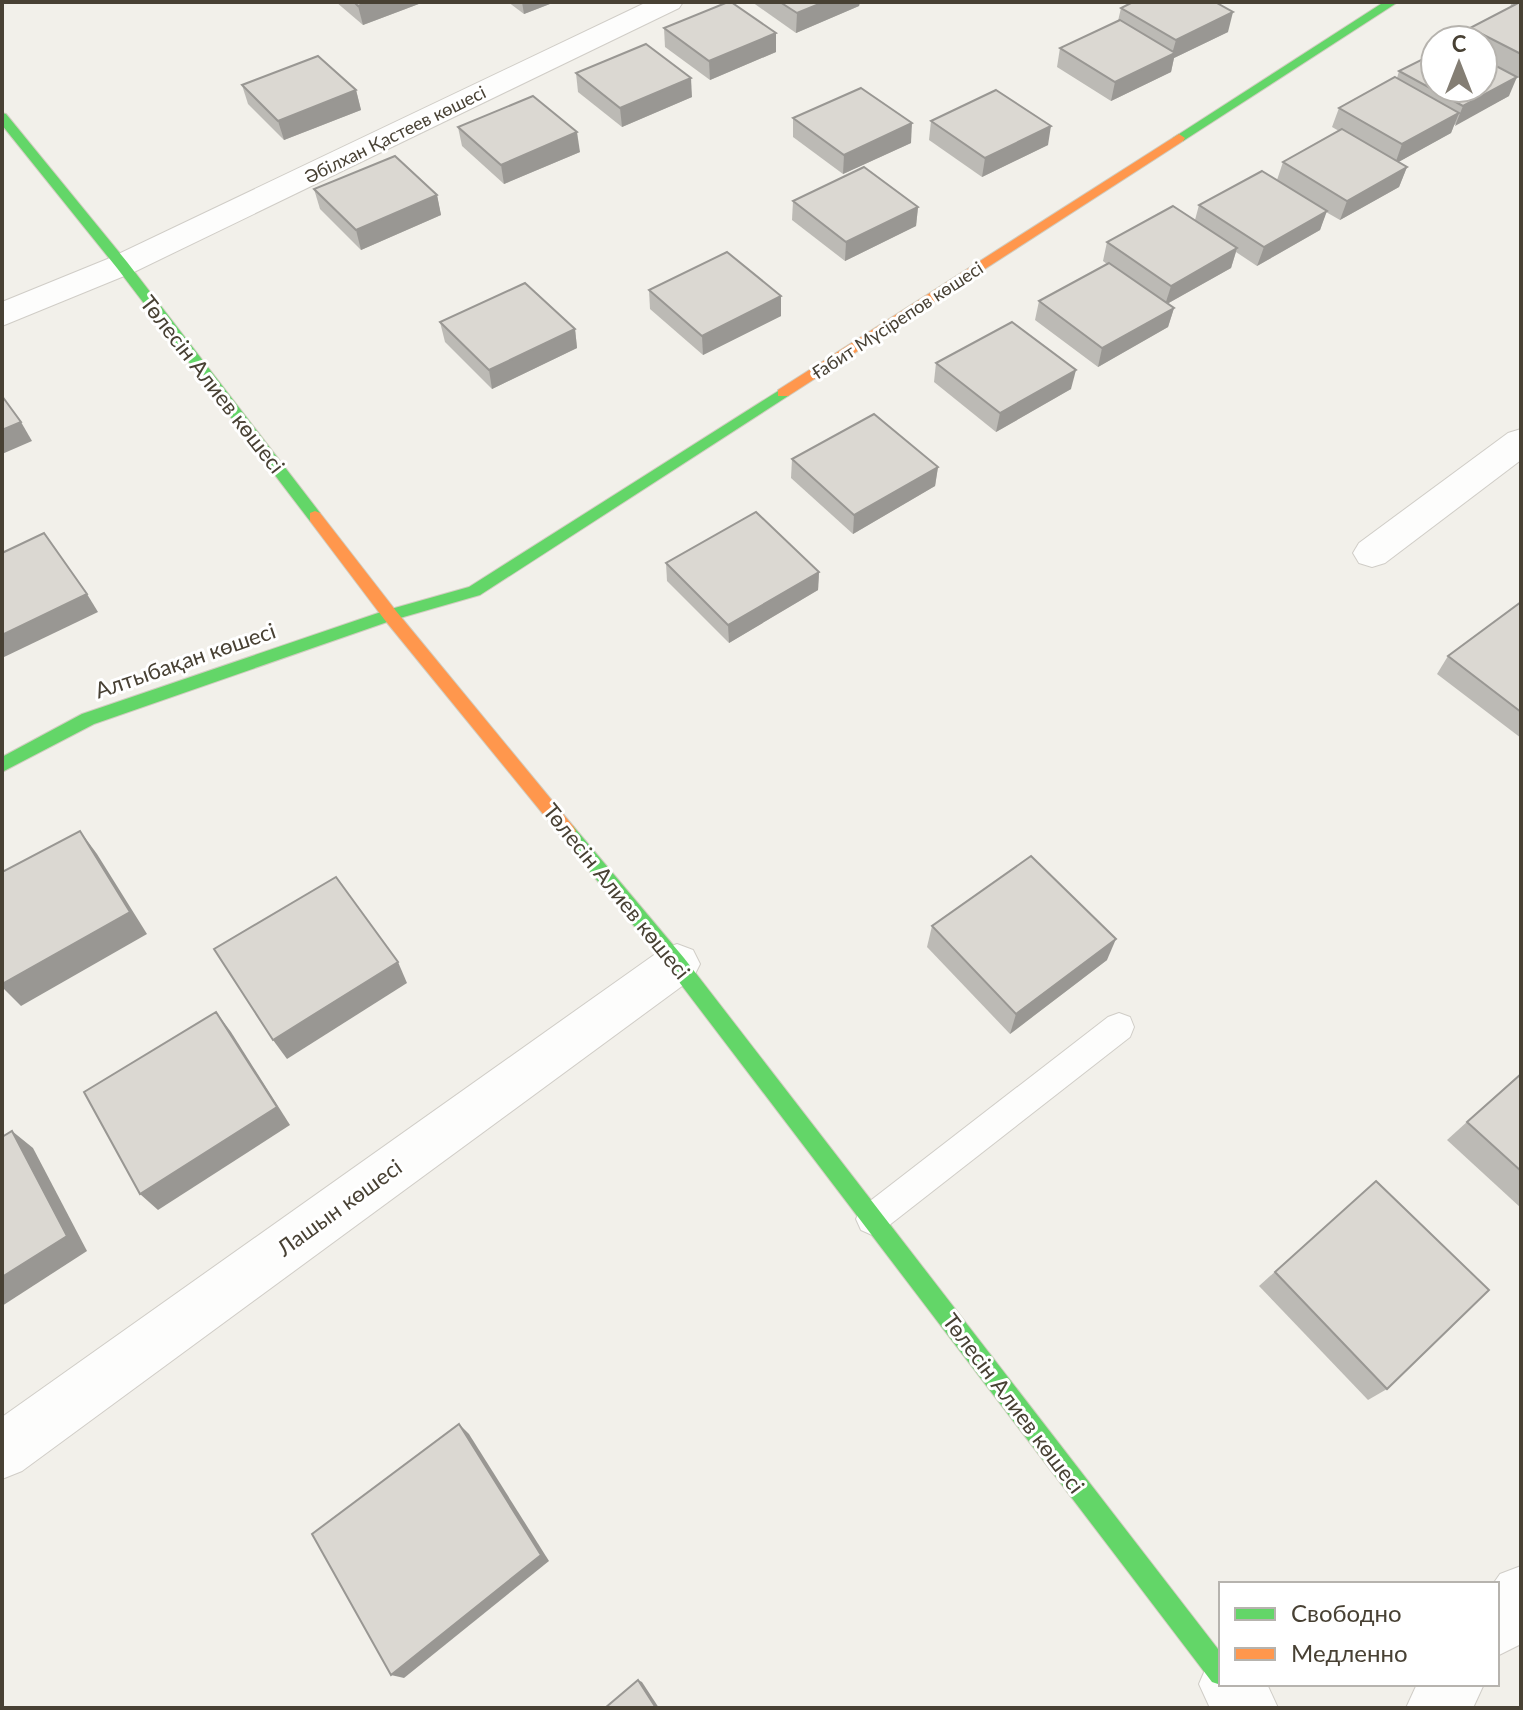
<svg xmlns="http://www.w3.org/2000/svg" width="1523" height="1710" font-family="Lato,sans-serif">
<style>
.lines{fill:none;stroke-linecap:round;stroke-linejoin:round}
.lane-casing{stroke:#d0cdc7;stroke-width:2}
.street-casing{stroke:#d0cdc7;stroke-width:2}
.fast-casing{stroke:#d1cdc0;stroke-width:2}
.slow-casing{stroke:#d1cdc0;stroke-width:2}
.lane{fill:#fdfdfc;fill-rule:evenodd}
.street{fill:#fdfdfc;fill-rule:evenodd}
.fast{fill:#63d668;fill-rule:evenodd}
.slow{fill:#ff974d;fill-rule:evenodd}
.wall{fill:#bcbab5}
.shaded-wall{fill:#999793}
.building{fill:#dbd8d2;stroke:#999793;stroke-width:2}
.labels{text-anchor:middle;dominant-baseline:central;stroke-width:6;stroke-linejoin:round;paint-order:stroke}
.far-street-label{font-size:18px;fill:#484134;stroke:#fff}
.street-label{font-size:22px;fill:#484134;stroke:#fff}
</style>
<rect width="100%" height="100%" fill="#f2f0ea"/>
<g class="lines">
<g class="lane-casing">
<path id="lane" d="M1119,1013l11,4 4,10 -4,10 -247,193 -11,5 -11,-5 -5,-11 5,-11 247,-191z"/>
</g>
<g class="street-casing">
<g id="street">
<path d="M647,2h36l-4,6 -545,264 -132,54v-24l108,-44z"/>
<path d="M1521,429v31l-136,103 -13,4 -13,-4 -6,-10 6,-10 149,-110z"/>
<path d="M677,944l16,6 7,14 -7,14 -671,493 -20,8v-62l659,-467z"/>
<path d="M1521,1566v78l-24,12v-72h-4l7,-10z"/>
<path d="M1221,1657v27h46l11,24h-68l-11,-24 9,-21z"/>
<path d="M1417,1684h67l-11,24h-67z"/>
</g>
</g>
<g class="fast-casing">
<g id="fast">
<path d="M1384,2h14l-215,139 -10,-3z"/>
<path d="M2,113l4,1 121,148 193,251v8h-10l-193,-253 -115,-143z"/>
<path d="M783,388l7,5 -2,3 -308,199 -87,25 -299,104 -92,48v-15l80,-43 302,-103 85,-24z"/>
<path d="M567,824l6,2 111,132 537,695v31h3l-3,1 -9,-3 -542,-712 -109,-134 -3,-5 3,-5z"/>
</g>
</g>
<g class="slow-casing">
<g id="slow">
<path d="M1179,134l6,4 -2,3 -395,255h-10v-6z"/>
<path d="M315,511l5,2 76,98 177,215 3,5 -3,5h-12l-177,-217 -74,-98v-8z"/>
</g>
</g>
<use href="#lane" class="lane"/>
<use href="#street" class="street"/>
<use href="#fast" class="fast"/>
<use href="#slow" class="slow"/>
</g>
<g class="wall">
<path d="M336,2h88l-61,23z"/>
<path d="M508,2h47l-31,12z"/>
<path d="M752,2h108l-1,4 -63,27z"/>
<path d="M1512,2h9v77l-38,-21v-18h-18l5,-12 40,-21z"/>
<path d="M1121,8l107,24 -54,26 -3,14 -60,29 -54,-34 3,-19 58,-27z"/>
<path d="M664,28l112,24 -66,28 -45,-33z"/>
<path d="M1399,71l110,25 -55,29 -3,8 -53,29 9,5 -8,20 -59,33 -14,-8 -6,18 -63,36 -21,-14 -5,16 -64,36 7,4 -6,19 -70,40 -63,-47 4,-19 68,-37 -4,-3 4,-19 88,-22 4,-15 78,-25 6,-18 56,-31 -7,-4 7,-19 58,-30z"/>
<path d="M576,73l116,24 -70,30 -44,-35z"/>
<path d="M242,85l114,5 5,20 -77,30 -36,-36z"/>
<path d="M793,118l118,25 -68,31 -50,-37z"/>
<path d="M931,121l117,24 -66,32 -53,-37z"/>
<path d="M458,127l122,25 -76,32 -42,-38z"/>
<path d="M314,189l123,6 4,20 -80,35 -41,-41z"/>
<path d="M793,201l125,6 -2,19 -71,35 -53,-41z"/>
<path d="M649,290l132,26 -78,39 -53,-46z"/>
<path d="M440,322l135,7 2,19 -85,41 -47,-47z"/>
<path d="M936,363l135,26 -75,43 -62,-50z"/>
<path d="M792,459l146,8 -3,19 -82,48 -62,-56z"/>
<path d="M666,563l153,9 -1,18 -89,53 -62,-62z"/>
<path d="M1521,602v136l-84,-64 11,-18z"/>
<path d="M932,926l175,34 -97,74 -83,-87z"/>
<path d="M1521,1073v135l-74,-68z"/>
<path d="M1376,1181l11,208 -19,11 -109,-114z"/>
</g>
<g class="shaded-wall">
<path d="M368,2h56l-61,23 -5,-19z"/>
<path d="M522,2h33l-31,12z"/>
<path d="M824,2h36l-1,4 -63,27 1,-20z"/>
<path d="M1233,12l-5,20 -54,26 -3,14 -60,29 4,-19 57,-28 4,-14z"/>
<path d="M776,33v19l-66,28 -1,-19z"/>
<path d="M1517,77l-8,19 -54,30 8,-20z"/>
<path d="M691,78l1,19 -70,30 -2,-19z"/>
<path d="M356,90l5,20 -77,30 -6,-19z"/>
<path d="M1459,113l-8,20 -56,31 7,-20z"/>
<path d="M912,123l-1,20 -68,31 1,-19z"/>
<path d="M1051,126l-3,19 -66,32 3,-19z"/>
<path d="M577,132l3,20 -76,32 -3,-19z"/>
<path d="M1407,167l-8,20 -59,33 7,-19z"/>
<path d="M437,195l4,20 -80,35 -5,-20z"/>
<path d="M918,207l-2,19 -71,35 1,-19z"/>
<path d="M1327,211l-7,19 -63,36 7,-19z"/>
<path d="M1237,248l-6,20 -66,37 6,-19z"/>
<path d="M781,296v20l-78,39 -1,-19z"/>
<path d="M1174,308l-6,19 -70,40 4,-19z"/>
<path d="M575,329l2,19 -85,41 -3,-19z"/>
<path d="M1076,370l-5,19 -75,43 4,-19z"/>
<path d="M21,422l11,19 -30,13v-24z"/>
<path d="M938,467l-3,19 -82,48 1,-19z"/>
<path d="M819,572l-1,18 -89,53 -1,-18z"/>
<path d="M87,594l11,18 -96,46v-23z"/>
<path d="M80,831l17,23 50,80 -126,72 -19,-19v-3z"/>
<path d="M1116,939l-9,21 -97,74 6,-20z"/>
<path d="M398,962l9,21 -120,76 -14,-19z"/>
<path d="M216,1012l15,20 59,93 -132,85 -18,-16z"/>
<path d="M12,1131l21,17 54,103 -85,55v-29z"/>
<path d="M459,1424l10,10 80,127 -145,117 -13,-3z"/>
<path d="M638,1680l4,2 17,26h-3z"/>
</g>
<g class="building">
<path d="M354,2h14l-10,4z"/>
<path d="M728,2h3l45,31 -67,28 -45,-33z"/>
<path d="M780,2h44l-27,11z"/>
<path d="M1133,2h82l18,10 -57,28 -55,-32z"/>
<path d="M1520,2h1v52l-51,-26z"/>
<path d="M1120,20l55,33 -60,29 -55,-34z"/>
<path d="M646,44l45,34 -71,30 -44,-35z"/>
<path d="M1435,53v35h48v-29l34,18 -54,29 -64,-35z"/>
<path d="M318,56l38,34 -78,31 -36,-36z"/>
<path d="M1395,77l64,36 -57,31 -63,-36z"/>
<path d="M861,88l51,35 -68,32 -51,-37z"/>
<path d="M996,90l55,36 -66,32 -54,-37z"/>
<path d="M533,96l44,36 -76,33 -43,-38z"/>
<path d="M1342,129l65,38 -60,34 -64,-39z"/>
<path d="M395,156l42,39 -81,35 -42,-41z"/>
<path d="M864,167l54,40 -72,35 -53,-41z"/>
<path d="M1262,171l65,40 -63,36 -65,-42z"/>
<path d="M1173,206l64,42 -66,38 -64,-44z"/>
<path d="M727,252l54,44 -79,40 -53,-46z"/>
<path d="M1109,263l65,45 -72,40 -63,-47z"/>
<path d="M525,283l50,46 -86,41 -49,-48z"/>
<path d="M1012,322l64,48 -76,43 -64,-50z"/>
<path d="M2,396l19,26 -19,8z"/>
<path d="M874,414l64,53 -84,48 -62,-56z"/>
<path d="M756,512l63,60 -91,53 -62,-62z"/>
<path d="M44,533l43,61 -85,41v-82z"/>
<path d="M1521,602v110l-73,-56z"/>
<path d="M80,831l50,81 -128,72v-112z"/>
<path d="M1031,856l85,83 -100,75 -84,-88z"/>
<path d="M336,877l62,85 -125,78 -59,-91z"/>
<path d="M216,1012l61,95 -137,87 -56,-102z"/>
<path d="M1521,1074v97l-54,-49z"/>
<path d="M12,1131l55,105 -65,41v-140z"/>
<path d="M1376,1181l113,109 -102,99 -112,-117z"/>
<path d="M459,1424l82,131 -150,120 -79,-141z"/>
<path d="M638,1680l18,28h-51z"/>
</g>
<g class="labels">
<g class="far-street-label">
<text transform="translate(395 134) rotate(-26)">Әбілхан Қастеев көшесi</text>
<text transform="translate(897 320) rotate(-33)">Ғабит Мүсірепов көшесi</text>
</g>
<g class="street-label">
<text transform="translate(213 384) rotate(52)">Төлесін Алиев көшесі</text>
<text transform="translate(185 660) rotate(-19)">Алтыбақан көшесі</text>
<text transform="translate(617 891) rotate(51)">Төлесін Алиев көшесі</text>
<text transform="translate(339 1207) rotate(-36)">Лашын көшесі</text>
<text transform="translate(1014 1403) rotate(53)">Төлесін Алиев көшесі</text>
</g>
</g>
<rect width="1523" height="1710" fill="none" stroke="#484134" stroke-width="8"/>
<rect x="1219" y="1582" width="280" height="104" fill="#ffffff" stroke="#b6b3ae" stroke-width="2"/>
<rect x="1235" y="1608" width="40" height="12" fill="#63d668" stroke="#b6b3ae" stroke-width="2"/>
<text x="1291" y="1622" font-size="24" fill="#484134">Свободно</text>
<rect x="1235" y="1648" width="40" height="12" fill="#ff974d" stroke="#b6b3ae" stroke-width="2"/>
<text x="1291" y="1662" font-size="24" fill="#484134">Медленно</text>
<g transform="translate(1459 64)"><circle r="38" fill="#ffffff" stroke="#b6b3ae" stroke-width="2"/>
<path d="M0-6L14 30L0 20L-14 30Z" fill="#847e74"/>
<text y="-12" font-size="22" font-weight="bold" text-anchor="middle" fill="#484134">С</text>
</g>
</svg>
